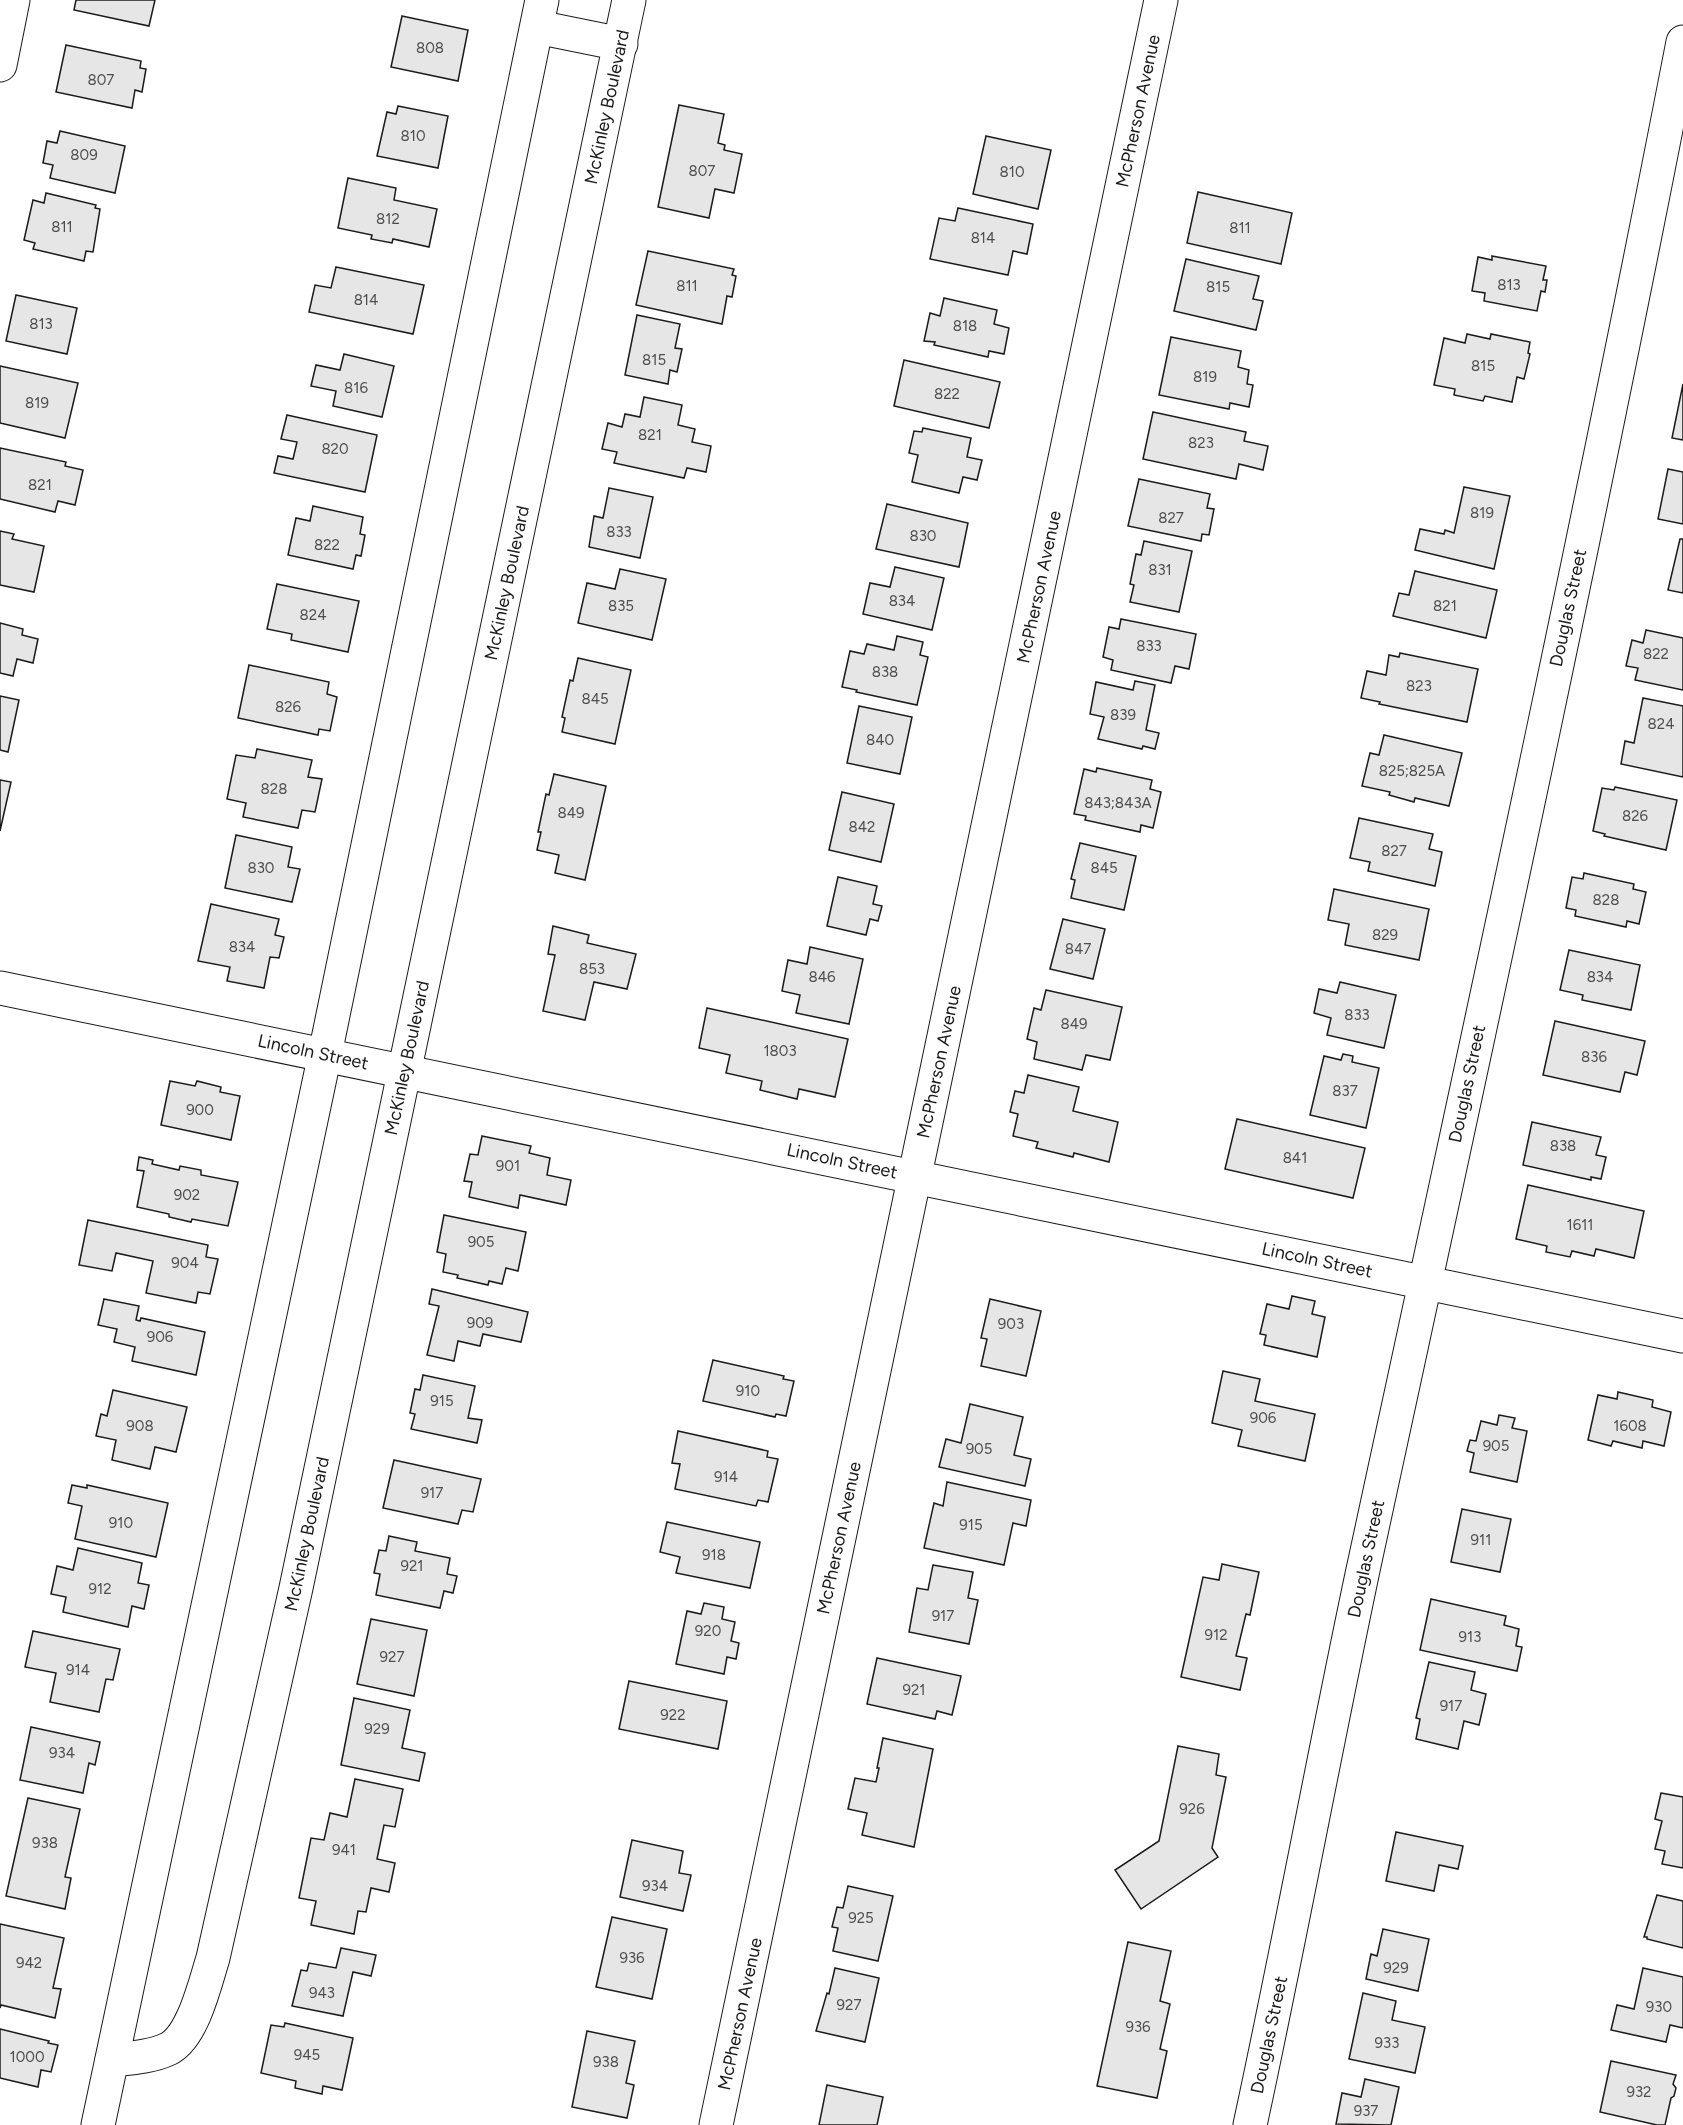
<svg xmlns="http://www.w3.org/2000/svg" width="1683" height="2125" font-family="Figtree,sans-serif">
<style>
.building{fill:#e6e6e6;stroke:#1a1a1a;stroke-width:1.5}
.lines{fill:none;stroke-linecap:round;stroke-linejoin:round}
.minor-casing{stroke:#1a1a1a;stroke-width:35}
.minor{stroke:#fff;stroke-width:33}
.labels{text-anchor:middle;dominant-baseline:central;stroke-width:4.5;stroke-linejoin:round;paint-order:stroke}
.number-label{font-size:15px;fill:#4d4d4d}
.street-label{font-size:18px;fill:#1a1a1a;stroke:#fff}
</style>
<rect width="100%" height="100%" fill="#fff"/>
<g class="building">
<path d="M76,0h79l-6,26 -75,-16z"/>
<path d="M402,16l66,14 -10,51 -67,-14z"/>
<path d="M66,45l75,16 -1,7 6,1 -4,23 -7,-2 -3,18 -76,-16z"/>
<path d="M679,105l45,9 -6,29 7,2 -1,5 18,4 -8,39 -19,-4 -6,29 -51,-11z"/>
<path d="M398,106l50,10 -10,52 -61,-12 10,-44 9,2z"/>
<path d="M60,131l65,15 -10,47 -65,-15 3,-13 -10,-2 4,-22 10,2z"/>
<path d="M986,136l65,14 -13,59 -65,-15z"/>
<path d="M348,178l48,10 -2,12 43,9 -8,38 -36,-8 -1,4 -21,-4 1,-4 -34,-7z"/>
<path d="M1198,192l94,21 -11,51 -94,-21z"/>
<path d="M46,193l50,12 -1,3 5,1 -7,43 -7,-1 -2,10 -51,-12 2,-6 -11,-3 9,-40 11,3z"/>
<path d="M958,208l75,16 -6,30 -14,-3 -5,24 -78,-16 9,-41 16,3z"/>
<path d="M648,251l86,18 -2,6 4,1 -4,21 -5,-1 -5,28 -86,-19z"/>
<path d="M1492,256l54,10 -3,14h4l-2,12 -4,-1 -4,20 -53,-10 1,-8 -13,-2 6,-34 14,3z"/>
<path d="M1186,259l73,17 -6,23 10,2 -7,29 -82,-19z"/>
<path d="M336,267l88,18 -11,49 -104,-22 6,-27 16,3z"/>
<path d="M16,295l61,13 -10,46 -61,-13z"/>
<path d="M944,298l53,12 -3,14 15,4 -5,26 -15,-3 -1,6 -54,-12 1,-3 -11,-1 6,-28 10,3z"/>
<path d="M637,315l43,9 -5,24 7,1 -5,23 -7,-2 -2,14 -43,-9z"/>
<path d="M1467,334l23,5 1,-5 39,8 -2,11 2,1 -6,25 -7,-2 -5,25 -27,-6 -2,5 -29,-6 1,-6 -21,-4 10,-47 21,5z"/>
<path d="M1171,337l70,14 -3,16 11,3 -2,14 6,1 -4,22 -19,-4 -1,6 -70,-14z"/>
<path d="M344,354l50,12 -12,51 -49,-11 3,-15 -25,-5 5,-21 24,5z"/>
<path d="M904,360l96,22 -11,46 -95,-22z"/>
<path d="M0,366l78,17 -13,55 -65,-15z"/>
<path d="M1683,384v56l-11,-2z"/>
<path d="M644,397l38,8 -4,20 17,4 -3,13 19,4 -5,26 -19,-4 -3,10 -70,-15 3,-11 -15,-3 6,-26 14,4 3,-13 15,3z"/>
<path d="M1153,412l93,20 -2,9 24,5 -5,24 -24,-6 -3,15 -93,-20z"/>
<path d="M287,415l90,20 -12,57 -91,-19 4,-17 15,3 4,-17 -16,-3z"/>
<path d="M923,428l48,10 -4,19 15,3 -5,20 -14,-3 -4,16 -47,-11 6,-27 -9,-2 5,-22 8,1z"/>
<path d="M0,448l66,14 -1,4 18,4 -8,35 -17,-4 -3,11 -55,-13z"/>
<path d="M1668,469l15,3v52l-25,-5z"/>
<path d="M1139,479l71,15 -3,14 7,1 -5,26 -7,-1 -1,7 -73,-15z"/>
<path d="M1464,487l46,9 -16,73 -79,-19 5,-21 24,5 1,-4 9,3z"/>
<path d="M609,488l44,9 -13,61 -51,-11 5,-31 9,2z"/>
<path d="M887,504l81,19 -9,44 -83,-18z"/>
<path d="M313,506l50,11 -3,17 5,1 -4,21 -5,-1 -3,14 -65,-14 8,-37 14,3z"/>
<path d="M0,531l14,3 -2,5 32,7 -10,46 -34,-7z"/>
<path d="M1680,539h3v54l-15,-3z"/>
<path d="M1144,541l48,10 -13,61 -49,-10 4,-17 -4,-1 6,-30 5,1z"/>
<path d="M895,567l49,11 -12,52 -69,-16 7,-31 20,4z"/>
<path d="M620,569l46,10 -14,61 -74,-17 9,-40 28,6z"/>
<path d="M1415,571l82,19 -11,48 -93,-22 6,-23 10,2z"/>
<path d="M277,584l82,17 -11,51 -57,-12 1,-6 -25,-5z"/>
<path d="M1121,619l75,15 -7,35 -14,-3 -4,17 -60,-13 2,-10 -10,-3 6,-30 10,2z"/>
<path d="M0,623l23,6 -1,6 16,4 -5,24 -16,-4 -4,17 -13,-3z"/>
<path d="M1646,630l37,8v52l-48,-10 3,-12 -12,-2 6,-26 11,3z"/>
<path d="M897,636l26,6 -3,13 8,2 -11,48 -61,-13 1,-2 -15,-3 8,-36 14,3 3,-10 27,6z"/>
<path d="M1400,653l78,16 -11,53 -88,-18 1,-2 -19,-4 6,-27 19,4 3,-20 10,2z"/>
<path d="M578,658l53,12 -16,74 -53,-12 3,-14 -3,-1 8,-37 3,1z"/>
<path d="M249,665l80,17 -2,12 10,3 -7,34 -11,-2 -1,6 -80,-17z"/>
<path d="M1135,681l20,4 -9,45 13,3 -4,16 -12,-3 -1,3 -44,-10 6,-22 -14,-3 6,-32 37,8z"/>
<path d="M0,696l19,4 -11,52 -8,-2z"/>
<path d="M1643,698l40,8v71l-62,-13 4,-23 9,2z"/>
<path d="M859,706l53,11 -12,57 -53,-11z"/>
<path d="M1384,735l78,18 -13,53 -34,-8 -1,4 -25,-7 1,-3 -28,-6 8,-33 9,2z"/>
<path d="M257,749l55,11 -4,17 14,2 -7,33 -13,-2 -4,18 -55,-11 3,-14 -19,-4 9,-44 19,3z"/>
<path d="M1097,768l55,12 -2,9 11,3 -8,36 -12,-3 -1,7 -55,-12 1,-4 -12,-2 10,-45 12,3z"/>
<path d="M554,774l52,12 -21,94 -30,-7 4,-18 -22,-5 4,-18h-3l8,-38 3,1z"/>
<path d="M0,780l11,2 -11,49z"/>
<path d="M1615,787l62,13 -11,50 -62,-14 1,-2 -12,-3 9,-43 12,2z"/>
<path d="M842,792l52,12 -13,58 -52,-12z"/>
<path d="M1359,818l74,16 -4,15 13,3 -7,34 -67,-15 2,-9 -20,-4z"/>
<path d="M236,835l56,12 -4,20 12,2 -8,33 -67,-14z"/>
<path d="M1080,843l56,13 -12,54 -53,-12 4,-18 -4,-1z"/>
<path d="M1584,873l50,11 -1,5 13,3 -7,32 -12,-3 -1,6 -51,-11 1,-6 -10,-2 6,-31 11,2z"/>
<path d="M838,877l39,9 -4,18 9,2 -4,15 -8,-2 -4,16 -39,-9z"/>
<path d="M1334,889l95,20 -10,51 -74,-15 4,-21 -21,-4z"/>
<path d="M211,904l68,15 -4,16 9,2 -5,21 -9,-1 -6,31 -37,-7 3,-14 -32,-6z"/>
<path d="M1063,919l42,10 -12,50 -43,-10z"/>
<path d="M553,926l36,9 -2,8 49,11 -9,35 -33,-7 -9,38 -42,-9 12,-56 -7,-1z"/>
<path d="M810,947l53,12 -14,65 -53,-11 4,-18 -18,-4 6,-31 19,4z"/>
<path d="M1569,950l71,15 -9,45 -49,-10 1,-5 -23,-5z"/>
<path d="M1340,982l56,13 -12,53 -57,-13 4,-17 -17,-5 5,-24 18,4z"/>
<path d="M1046,990l76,17 -12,53 -24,-5 -4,15 -48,-11 3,-17 -10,-3 7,-31 7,2z"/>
<path d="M707,1008l141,31 -13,58 -36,-8 -2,10 -37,-9 2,-9 -36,-8 4,-18 -31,-7z"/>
<path d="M1555,1021l90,20 -8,34 -12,-3 -5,20 -77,-17z"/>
<path d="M1343,1054l10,2 -1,6 27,6 -13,60 -56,-13 14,-59 17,4z"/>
<path d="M1028,1075l51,12 -6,24 45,11 -9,40 -35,-9 -1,4 -37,-9 2,-6 -25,-6 5,-22 -8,-2 5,-21 9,2z"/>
<path d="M170,1081l25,5 2,-5 24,6 -1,5 20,4 -9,44 -70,-15z"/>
<path d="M1237,1119l128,29 -12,50 -128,-29z"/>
<path d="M1532,1122l69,15 -5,18 10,2 -5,22 -10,-2v3l-68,-15z"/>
<path d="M482,1136l49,10 -2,7 21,5 -3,17 24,5 -5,25 -46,-10 -2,13 -49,-11 3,-15 -8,-1 6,-27 8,1z"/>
<path d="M139,1157l14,3 -1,4 27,6 1,-4 21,4v5l37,7 -10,44 -36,-7 -1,3 -22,-5v-3l-32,-7 7,-36 -7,-1z"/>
<path d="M1528,1185l116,26 -10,47 -38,-9 -2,7 -22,-5 -2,6 -24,-5 1,-6 -31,-7z"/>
<path d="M444,1215l82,17 -8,39 -12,-3 -4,16 -13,-3 -1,4 -31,-7 1,-3 -15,-3 3,-18 -9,-2z"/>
<path d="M88,1220l120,25 -2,12 12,2 -8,35 -12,-2 -2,11 -50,-10 7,-32 -37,-8 -4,18 -33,-6z"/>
<path d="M432,1289l96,23 -7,30 -38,-8 -3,12 -22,-5 -4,20 -27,-6 12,-49 -10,-2z"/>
<path d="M1292,1296l23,5 -3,13 13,3 -8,40 -53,-12 2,-10 -6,-1 7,-30 22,5z"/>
<path d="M104,1299l35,7 -3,14 4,1 1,-3 64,14 -9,43 -64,-14 3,-14 -21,-5 3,-13 -19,-4z"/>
<path d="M990,1299l51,12 -15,65 -45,-10 6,-27 -6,-1z"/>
<path d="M713,1360l71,16 -1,3 11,2 -8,35 -10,-2 -1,3 -72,-16z"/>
<path d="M1223,1371l37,8 -5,22 60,13 -10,47 -67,-15 4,-16 -30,-7z"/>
<path d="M423,1375l52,11 -7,32 14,2 -5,23 -66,-14 4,-15 -5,-1 5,-24 5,1z"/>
<path d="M113,1390l74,17 -11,45 -21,-5 -5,22 -38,-9 4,-20 -20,-4 5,-22 6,2z"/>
<path d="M1618,1392l35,8 -1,7 19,5 -7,34 -21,-5 -1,7 -29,-7 -2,5 -23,-6 10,-45 19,4z"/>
<path d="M970,1404l53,13 -9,38 17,4 -6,27 -86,-19 7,-28 15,4z"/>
<path d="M1499,1415l16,3 -3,10 15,3 -10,51 -47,-10 4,-19 -7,-2 3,-11 6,1 5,-20 16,4z"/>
<path d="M678,1431l90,20 -1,6 11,2 -10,43 -10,-2 -2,6 -81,-17 5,-25 -8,-1z"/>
<path d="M394,1460l87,19 -8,33 -11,-2 -4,14 -75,-16z"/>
<path d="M947,1482l84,18 -5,26 -13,-3 -9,42 -80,-17 10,-45 9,3z"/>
<path d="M72,1485l15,3v-3l81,18 -12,54 -81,-18 7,-33 -14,-3z"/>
<path d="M1462,1509l49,10 -11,53 -49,-10z"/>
<path d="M667,1522l93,20 -10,46 -74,-15 4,-16 -20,-5z"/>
<path d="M389,1536l28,6 -2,9 35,7 -3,16 10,2 -4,17 -9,-2 -4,17 -64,-13 4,-21 -6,-1 5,-23 7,1z"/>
<path d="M78,1548l64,15 -4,20 11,2 -5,24 -12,-3 -4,21 -65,-15 3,-15 -15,-3 6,-28 16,4z"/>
<path d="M1222,1564l37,8 -9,43 -4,-1 -10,42 11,2 -7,32 -59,-13 22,-100 16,3z"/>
<path d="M933,1565l40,7 -5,26 10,2 -9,44 -60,-12 8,-44 11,2z"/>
<path d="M1431,1599l75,17 -2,9 15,4 -3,17 6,1 -5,24 -97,-21z"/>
<path d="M704,1603l20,4 -2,12 13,3 -4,19 8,2 -3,16 -9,-2 -3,17 -48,-10 11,-53 14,3z"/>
<path d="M371,1619l56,11 -13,66 -57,-12z"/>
<path d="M33,1631l87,18 -7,31 -7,-1 -7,33 -49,-10 6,-29 -31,-6z"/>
<path d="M877,1658l84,18 -9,39 -15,-4 -2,8 -68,-15z"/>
<path d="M1429,1662l46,10 -4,18 15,4 -7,31 -15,-4 -6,28 -42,-10 4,-20 -4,-1z"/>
<path d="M629,1681l98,20 -9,48 -99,-20z"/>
<path d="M354,1698l56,12 -8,38 23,5 -6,28 -78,-16z"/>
<path d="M31,1727l69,15 -5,23 -6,-2 -6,30 -63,-13z"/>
<path d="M883,1738l50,11 -19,98 -52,-12 5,-22 -19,-4 7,-31 21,4 3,-14h-2z"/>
<path d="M1178,1746l41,8 -3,21 10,2 -14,71 6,9 -77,52 -26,-39 44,-29z"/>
<path d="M355,1779l48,10 -8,38 -11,-2 -7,34 18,4 -6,29 -18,-4 -5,24 -8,-1 -4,23 -43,-9 5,-24 -17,-3 12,-60 13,2 6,-27 17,4z"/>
<path d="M1661,1793l22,4v71l-21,-4 3,-13 -10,-2 7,-28 -7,-2z"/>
<path d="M28,1798l52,11 -15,68 6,1 -6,31 -59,-13z"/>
<path d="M1396,1832l67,14 -5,23 -19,-4 -5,26 -48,-10z"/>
<path d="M632,1840l51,11 -4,22 12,2 -8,36 -63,-14z"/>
<path d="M848,1886l45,10 -15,65 -45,-10 5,-23 -6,-1 5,-20 6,1z"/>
<path d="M1657,1895l26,6v47l-36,-9v-2h-3z"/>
<path d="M612,1917l55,12 -15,70 -56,-12z"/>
<path d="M0,1924l64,14 -11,50 8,1 -6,29 -54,-13 -1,3z"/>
<path d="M1383,1929l46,10 -11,52 -52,-12 5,-25 6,2z"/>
<path d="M1128,1942l43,9 -11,50 10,3 -10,45 7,2 -10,47 -60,-12z"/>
<path d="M341,1948l35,7 -5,21 -18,-4 -10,44 -51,-10 9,-36 6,1 2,-8 27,5z"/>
<path d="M835,1968l44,10 -14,64 -49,-11 11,-38 2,1z"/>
<path d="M1643,1968l40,9v51l-13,-3 -4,17 -55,-12 6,-25 17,4z"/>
<path d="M1363,1993l33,8 -4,19 33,7 -10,46 -66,-14z"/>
<path d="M285,2023l68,15 -11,52 -19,-4 -1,8 -27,-6 1,-7 -35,-8 10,-48 13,2z"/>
<path d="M0,2029l49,12 -1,2 10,2 -7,27 -10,-2 -3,17 -38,-9z"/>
<path d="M587,2031l48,10 -9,42 8,2 -7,33 -55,-11z"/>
<path d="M1611,2061l65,14 -3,9 3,4 -2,8 -3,2 -6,27h-8l-57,-13z"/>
<path d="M1365,2079l34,8 -8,38 -55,-1 6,-31 19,4z"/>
<path d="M827,2085l56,12 -6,28h-58z"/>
</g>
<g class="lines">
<g class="minor-casing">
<g id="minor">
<path d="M537,27l84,17"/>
<path d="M0,65l13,-65"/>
<path d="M0,988l1683,348"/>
<path d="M112,2060c18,-2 39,-3 56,-11 25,-12 37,-66 45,-91l83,-370 333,-1588"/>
<path d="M98,2125l227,-1071 217,-1054"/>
<path d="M716,2125l445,-2125"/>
<path d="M1250,2125c40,-185 74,-371 113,-555 110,-509 221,-1017 320,-1528"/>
</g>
</g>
<use href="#minor" class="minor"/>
</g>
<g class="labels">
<g class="number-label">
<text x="430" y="48">808</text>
<text x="101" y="80">807</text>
<text x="413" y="136">810</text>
<text x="84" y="155">809</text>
<text x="702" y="171">807</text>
<text x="1012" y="172">810</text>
<text x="388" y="219">812</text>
<text x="62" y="227">811</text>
<text x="1240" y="228">811</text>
<text x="983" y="238">814</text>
<text x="1509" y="285">813</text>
<text x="687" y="286">811</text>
<text x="1218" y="287">815</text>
<text x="366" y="300">814</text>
<text x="41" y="324">813</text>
<text x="965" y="326">818</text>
<text x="654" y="360">815</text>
<text x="1483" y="366">815</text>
<text x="1205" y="377">819</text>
<text x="356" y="388">816</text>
<text x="947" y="394">822</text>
<text x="37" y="403">819</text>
<text x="650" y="435">821</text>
<text x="1201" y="443">823</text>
<text x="335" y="449">820</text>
<text x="40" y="485">821</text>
<text x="1482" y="513">819</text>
<text x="1171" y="518">827</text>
<text x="619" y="532">833</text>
<text x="923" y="536">830</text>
<text x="327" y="545">822</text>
<text x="1160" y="570">831</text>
<text x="902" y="601">834</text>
<text x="621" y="606">835</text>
<text x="1445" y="606">821</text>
<text x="313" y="615">824</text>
<text x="1149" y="646">833</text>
<text x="1656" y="654">822</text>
<text x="885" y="672">838</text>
<text x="1419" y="686">823</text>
<text x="595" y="699">845</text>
<text x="288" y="707">826</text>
<text x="1123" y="715">839</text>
<text x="1661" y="724">824</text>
<text x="880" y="740">840</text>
<text x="1412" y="771">825;825A</text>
<text x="274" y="789">828</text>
<text x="1118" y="803">843;843A</text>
<text x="571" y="813">849</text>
<text x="1635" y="816">826</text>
<text x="862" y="827">842</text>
<text x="1394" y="851">827</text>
<text x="261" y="868">830</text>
<text x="1104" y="868">845</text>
<text x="1606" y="900">828</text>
<text x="1385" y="935">829</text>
<text x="242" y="947">834</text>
<text x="1078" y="949">847</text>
<text x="592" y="969">853</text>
<text x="822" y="977">846</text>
<text x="1600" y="977">834</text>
<text x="1357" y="1015">833</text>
<text x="1074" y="1024">849</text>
<text x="780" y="1051">1803</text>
<text x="1594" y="1057">836</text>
<text x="1345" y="1091">837</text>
<text x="200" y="1110">900</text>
<text x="1563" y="1146">838</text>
<text x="1295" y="1158">841</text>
<text x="508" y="1166">901</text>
<text x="187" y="1195">902</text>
<text x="1580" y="1225">1611</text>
<text x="481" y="1242">905</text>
<text x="185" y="1263">904</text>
<text x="480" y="1323">909</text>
<text x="1011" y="1324">903</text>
<text x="160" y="1337">906</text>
<text x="748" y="1391">910</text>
<text x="442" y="1401">915</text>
<text x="1263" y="1418">906</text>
<text x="140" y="1426">908</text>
<text x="1630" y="1426">1608</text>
<text x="1496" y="1446">905</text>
<text x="979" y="1449">905</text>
<text x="726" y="1477">914</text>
<text x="432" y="1493">917</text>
<text x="121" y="1523">910</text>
<text x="971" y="1525">915</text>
<text x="1481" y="1540">911</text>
<text x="714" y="1555">918</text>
<text x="412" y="1566">921</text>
<text x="100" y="1589">912</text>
<text x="943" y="1616">917</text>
<text x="708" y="1631">920</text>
<text x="1216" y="1635">912</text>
<text x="1470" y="1637">913</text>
<text x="392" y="1657">927</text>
<text x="78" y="1670">914</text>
<text x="914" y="1690">921</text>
<text x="1451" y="1706">917</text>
<text x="673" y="1715">922</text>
<text x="377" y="1729">929</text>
<text x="62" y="1753">934</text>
<text x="1192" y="1809">926</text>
<text x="45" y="1843">938</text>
<text x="344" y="1850">941</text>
<text x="655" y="1886">934</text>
<text x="861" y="1918">925</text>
<text x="632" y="1958">936</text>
<text x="29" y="1963">942</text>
<text x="1396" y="1968">929</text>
<text x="322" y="1993">943</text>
<text x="849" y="2005">927</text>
<text x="1659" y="2007">930</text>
<text x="1138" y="2027">936</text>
<text x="1387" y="2043">933</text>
<text x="307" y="2055">945</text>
<text x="27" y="2057">1000</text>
<text x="606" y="2062">938</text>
<text x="1639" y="2092">932</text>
<text x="1366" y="2111">937</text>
</g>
<g class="street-label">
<text transform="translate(607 107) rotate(-78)">McKinley Boulevard</text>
<text transform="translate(1138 111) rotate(-78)">McPherson Avenue</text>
<text transform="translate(507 583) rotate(-78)">McKinley Boulevard</text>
<text transform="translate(1039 587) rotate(-78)">McPherson Avenue</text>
<text transform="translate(1568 608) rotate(-78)">Douglas Street</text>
<text transform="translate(313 1052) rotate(12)">Lincoln Street</text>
<text transform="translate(407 1058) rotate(-78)">McKinley Boulevard</text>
<text transform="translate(939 1062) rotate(-78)">McPherson Avenue</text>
<text transform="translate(1467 1084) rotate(-78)">Douglas Street</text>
<text transform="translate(842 1161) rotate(12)">Lincoln Street</text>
<text transform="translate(1317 1260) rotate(12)">Lincoln Street</text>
<text transform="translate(307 1534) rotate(-78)">McKinley Boulevard</text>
<text transform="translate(839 1538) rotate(-78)">McPherson Avenue</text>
<text transform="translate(1366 1559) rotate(-78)">Douglas Street</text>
<text transform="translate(740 2014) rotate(-78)">McPherson Avenue</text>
<text transform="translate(1269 2035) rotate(-78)">Douglas Street</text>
</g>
</g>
</svg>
